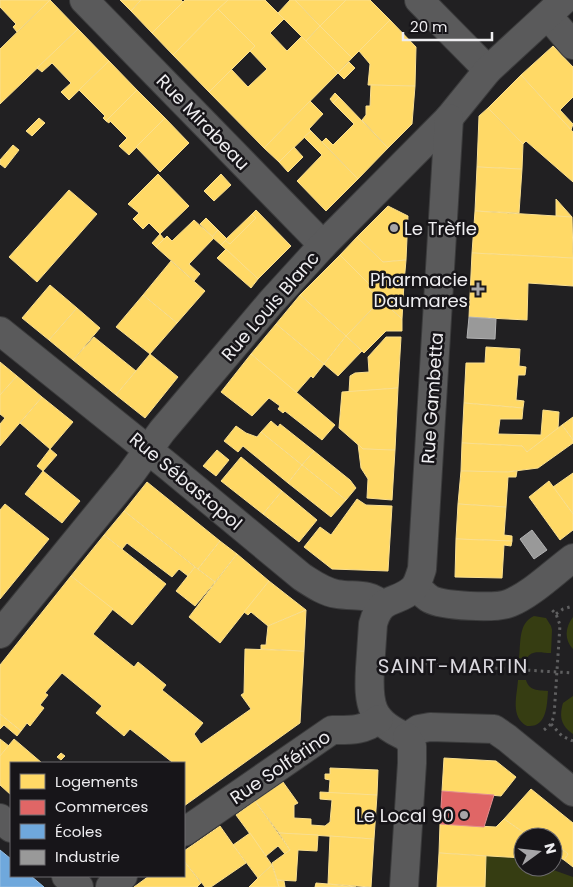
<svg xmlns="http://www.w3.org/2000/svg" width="573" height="887" font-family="Poppins,sans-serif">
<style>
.garden{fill:#363d12}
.homes{fill:#ffd966;stroke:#fadf8f}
.shops{fill:#e06666;stroke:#e48e8f}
.schools{fill:#6fa8dc;stroke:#95bde2}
.industry{fill:#999;stroke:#b2b2b3}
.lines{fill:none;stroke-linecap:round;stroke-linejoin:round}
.minor-casing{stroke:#3b3b3c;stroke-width:30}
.path{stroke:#5f5f60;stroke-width:3;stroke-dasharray:2.5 4;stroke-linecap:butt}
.minor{stroke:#5a5a5b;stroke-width:28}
.poi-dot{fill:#a6a5a8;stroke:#171519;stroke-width:2}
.labels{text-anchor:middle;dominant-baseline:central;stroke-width:5;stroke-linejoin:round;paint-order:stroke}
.street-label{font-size:18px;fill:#eeedf0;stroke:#171519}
.poi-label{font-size:18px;fill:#eeedf0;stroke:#171519;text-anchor:end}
.quarter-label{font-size:20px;letter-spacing:1px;fill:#dad8de;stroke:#171519}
</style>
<rect width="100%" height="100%" fill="#212022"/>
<g class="garden">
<path d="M534,616l12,2 5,8 1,4 -1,23c-10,0 -19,-4 -25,6l-7,-1c2,-15 -1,-35 15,-42z"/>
<path d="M573,617v32c-9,-9 -8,-22 0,-32z"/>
<path d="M518,680h8c3,11 12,10 22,11 -1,14 -1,37 -21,35 -17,-9 -10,-30 -9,-46z"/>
<path d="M573,696v38c-12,-8 -14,-17 -10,-31z"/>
<path d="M486,856l37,2v9h22l28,10v10h-88z"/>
</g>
<g class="homes">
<path d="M0,0h50l-33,32 -4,-5 3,-3 -16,-17z"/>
<path d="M50,0l28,29 -78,75v-55z"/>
<path d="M120,0h21l-10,11z"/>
<path d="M141,0h40l2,2 -31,31 -21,-22z"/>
<path d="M185,0h43l-55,55 -21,-22z"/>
<path d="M228,0h37l19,19 -14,14 17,18 15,-15 36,37 -74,75 -55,-56 22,-23 17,18 19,-18 -17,-18 5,-5 -37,-37z"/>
<path d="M290,0h5l25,26 -14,15 -28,-28z"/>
<path d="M295,0h51l-26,26z"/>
<path d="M346,0h24l20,20 -38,38 -32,-32z"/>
<path d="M218,9l37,37 -46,46 -36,-37z"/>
<path d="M390,20l26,27 -1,39 -47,-1 2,-21 -11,-13z"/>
<path d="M320,26l32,32 -14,15 -32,-32z"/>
<path d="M78,29l31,32 -40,39 -8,-8 10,-9 -19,-20 -10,9 -5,-4z"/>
<path d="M553,46l20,21v30l-13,13 13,14 -2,6 -50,-55z"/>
<path d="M109,61l28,29 -31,31 -3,-3 2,-2 -26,-26z"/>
<path d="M349,62l6,6 -11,11 -6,-6z"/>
<path d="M521,75l52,57v50l-47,-41 -3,3 -35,-36z"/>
<path d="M371,85l44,1 -3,38 -24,24 -26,-28 4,-5v-9h4z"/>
<path d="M137,90l28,28 -36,37 -10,-9 8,-8 -17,-17 -1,2 -3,-2z"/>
<path d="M335,93l4,4 -6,6 -3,-4z"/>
<path d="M339,97l49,51 -30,31 -36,-37 4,-4 7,7 21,-21 -21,-21z"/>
<path d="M310,101l13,13 -14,15 2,2 -32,31 -15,-14z"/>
<path d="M488,108l35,36 -1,25 -45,-2 2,-51z"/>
<path d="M39,118l6,5 -13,13 -6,-5z"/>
<path d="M165,118l24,25 -29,29 -24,-25z"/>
<path d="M311,131l47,48 -32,32 -29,-30 25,-26 -18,-18z"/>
<path d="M13,145l6,5 -14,18 -5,-4v-4z"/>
<path d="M294,147l9,10 -15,15 -9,-10z"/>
<path d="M477,167l45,2 -3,44 -44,-2z"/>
<path d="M158,174l31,32 -29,28 -11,-11 -6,6 -10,-10 6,-6 -11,-9z"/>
<path d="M221,174l10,11 -17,16 -10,-10z"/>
<path d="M69,190l28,24 -60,68 -28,-25z"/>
<path d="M556,199l16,18 -16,-1z"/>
<path d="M388,206l20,10 -2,44 -23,2 -26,-25z"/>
<path d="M256,210l35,36 -33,33 -37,-34 4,-5 5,4 26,-26 -4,-4z"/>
<path d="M475,211l97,6 1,41 -101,-5z"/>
<path d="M252,214l4,4 -26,26 -5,-4z"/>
<path d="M206,218l12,12 -6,7 -12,-13z"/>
<path d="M194,220l20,18 -25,26 11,10 -6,7 -38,-34 11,-11 5,5z"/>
<path d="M218,230l9,9 -6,6 -9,-8z"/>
<path d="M160,234l4,5 -8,8 -4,-4z"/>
<path d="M357,237l26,25 23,-2 -2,23 -35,1 -29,-29z"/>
<path d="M226,249l32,30 -7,9 -34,-30z"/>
<path d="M472,253l101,5v28l-45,-3 -1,37 -58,-3z"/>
<path d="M340,255l29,29 3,-1 -4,5 13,12 -35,36 -46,-41z"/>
<path d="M171,261l34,30 -28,32 -34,-28z"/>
<path d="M372,283h32l-2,36 -34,-31z"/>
<path d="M50,285l27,23 -28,32 -27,-22z"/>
<path d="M143,295l34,28 -27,31 -34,-27z"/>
<path d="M300,295l46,41 -22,28 -48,-40z"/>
<path d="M381,300l21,19v12h-16l-22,22 -18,-17z"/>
<path d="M77,308l23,20 -27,32 -24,-20z"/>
<path d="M276,324l48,40 -11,14 -2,-2 -15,17 -45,-39z"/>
<path d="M346,336l16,15 -24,25 -14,-12z"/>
<path d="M94,337l42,34 -20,24 -43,-35z"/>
<path d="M386,337h15l-3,51 -49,4 1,-16 5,-3 14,-1 -1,-15z"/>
<path d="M486,347l34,2 -1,17 7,1 -1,8h-7l-2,25 8,1 -1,7 -59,-5 2,-40h19z"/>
<path d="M150,354l28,23 -33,41 -29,-23z"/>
<path d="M251,354l84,71 -13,15 -37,-29 -2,2 -5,-4 2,-3 -11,-8 -17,18 -31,-24z"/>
<path d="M0,362l17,14 -17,19z"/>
<path d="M17,376l25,21 -42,49v-22l5,-6 -5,-4v-19z"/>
<path d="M398,388l-3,62 -32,-1 -24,-21 3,-36z"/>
<path d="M42,397l31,25 -23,27 -30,-26z"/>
<path d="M464,403l59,5 -1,11h-22l-2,15 43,1 2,-25 16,2 -1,17 -31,23 -5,-6 -60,-3z"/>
<path d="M573,417v23l-11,-15z"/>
<path d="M271,421l7,6 2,-3 34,27 -12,14 -41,-33z"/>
<path d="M562,425l11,15v3l-35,25 -31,4 -46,-1 1,-28 60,3 5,6z"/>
<path d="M236,426l10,7 11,4 4,-5 41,33 -14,18 -45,-37 -5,6 -14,-11z"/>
<path d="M358,444l5,5 32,1 -3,50 -25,-2 1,-19 -7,-11z"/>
<path d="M50,449l7,6 -14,16 -6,-5z"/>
<path d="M217,450l12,10 -13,16 -13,-10z"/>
<path d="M314,451l36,29 6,8 -10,12 -44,-35z"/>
<path d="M241,457l41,34 -19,23 -42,-33z"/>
<path d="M302,465l44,35 -15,17 -43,-34z"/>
<path d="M43,471l37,30 -18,22 -37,-29z"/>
<path d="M461,471l46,1 10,-1 -1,6h-8l-2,30 -48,-3z"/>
<path d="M573,473v41l-20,-27z"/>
<path d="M549,481l24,33v16l-13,10 -31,-43z"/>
<path d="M147,482l73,59 -22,28 -74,-58z"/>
<path d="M282,491l35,29 -18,22 -36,-28z"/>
<path d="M357,499l9,6 26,1 -4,65 -56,-2 -28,-22 16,-20 11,8z"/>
<path d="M5,504l44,35 -49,60v-89z"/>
<path d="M458,504l48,3 -2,28 8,1v5l-56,-2z"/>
<path d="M124,511l71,56 -7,9 -9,-7 -7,8 -45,-34 -5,6 -18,-14z"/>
<path d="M104,535l62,49 -34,41 -61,-49z"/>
<path d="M456,539l56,2 -1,5 -7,-1 -2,33 -47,-1z"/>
<path d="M220,541l17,13 -22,28 -17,-13z"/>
<path d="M237,554l32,27 -49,62 -31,-26z"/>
<path d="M195,567l20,15 -20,24 -19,-15z"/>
<path d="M71,576l42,33 -20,25 41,33 4,-5 28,23 -4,5 41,33 -9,11 7,10 50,-35 -10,-14 3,-2 1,-44 59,2 -4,72 -116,83v-43h-15l3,-1 -42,-33 -6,7 -28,-23 6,-7 -40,-33 -17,20 3,2 -8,10 4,3 -14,18 -3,-3 -6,8 -21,-17v-49z"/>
<path d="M269,581l37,29 -38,16 -17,-14 -3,3 -4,-3z"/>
<path d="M306,610l-2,41 -43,-2v-4h5l2,-19z"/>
<path d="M0,714l21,17 -4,5 -13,-11 -4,4z"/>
<path d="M0,739l9,7 -9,10z"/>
<path d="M14,739l28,24h-31v32l-11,-10v-29z"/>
<path d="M61,753l4,3 -4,4 -4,-3z"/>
<path d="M444,758l52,3 20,16 -15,19 -59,-5z"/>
<path d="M330,768l48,2 -1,25 -48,-2 1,-13 -5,-1v-5h5z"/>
<path d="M283,782l15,21 -4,2v13l17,1v6l14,1 5,-4 2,-22 -12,-1v-7l57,3 -3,44 -95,-6 -24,-32z"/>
<path d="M531,789l42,34v44l-9,-7 4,-6 -15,-12v-5h-23l-26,-18z"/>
<path d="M255,801l35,49 -5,4 -7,-8 -12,10 -30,-41z"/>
<path d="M504,819l26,18h-7v21l-84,-5 1,-29 56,3z"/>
<path d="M220,826l26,37 -35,24h-6l-21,-26v-10z"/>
<path d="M250,833l22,32 -14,13 -25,-33z"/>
<path d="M279,833l39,2 -1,16 -19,-1 -2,31 -19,-1 -5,-17 18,-13z"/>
<path d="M330,836l44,3 -3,48 -43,-3z"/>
<path d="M553,842l15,12 -4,6 -11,-7z"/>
<path d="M439,853l47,3 -1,31h-48z"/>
<path d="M184,861l17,22 -4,4h-63l15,-11h35z"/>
<path d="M272,865l7,22h-30l9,-9z"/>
<path d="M277,880l7,1 1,6h-6z"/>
<path d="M316,883l12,1 28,3h-41z"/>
</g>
<path class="shops" d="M442,791l52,4 -10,32 -44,-3z"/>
<path class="schools" d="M0,850l11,9v17h20l13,11h-44z"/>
<g class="industry">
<path d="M469,317l27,2 -1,20 -28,-1z"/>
<path d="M532,530l15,20 -13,9 -14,-20z"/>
</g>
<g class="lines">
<g class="minor-casing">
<g id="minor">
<path d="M84,0l239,245"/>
<path d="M419,0l69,70"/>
<path d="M548,16l25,29"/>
<path d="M0,331l168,135 134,111c11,7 22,15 35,17 17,3 31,-2 45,11"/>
<path d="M415,587c5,3 10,9 15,12 13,7 66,10 80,4 22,-9 44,-31 63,-45"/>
<path d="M0,634l130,-159 32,-44 109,-129 52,-57 126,-127 39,-48 76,-70"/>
<path d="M407,737c-37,-15 -39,-33 -37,-69 1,-15 2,-29 3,-44 8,-30 24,-19 41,-36 4,-5 6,-13 8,-19l27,-451"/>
<path d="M407,737l12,-8 11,-2 64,2 13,9 66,54"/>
<path d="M0,818l11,10"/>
<path d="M184,832l148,-102c18,0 32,1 47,-11"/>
<path d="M66,876l13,11"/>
<path d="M110,887l13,-11"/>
<path d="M404,887l8,-124v-17l-5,-9"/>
</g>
</g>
<g class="path">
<path d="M556,614l7,-5 10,-3"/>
<path d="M411,663l162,10"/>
<path d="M551,724l11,12 11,5"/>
<path d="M544,730l7,-6 3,-8 6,-91 -4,-11 -4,-4"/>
</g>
<use href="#minor" class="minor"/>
</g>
<g class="poi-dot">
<circle cx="394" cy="228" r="5"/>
<path d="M475.5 281.5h5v5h5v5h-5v5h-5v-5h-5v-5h5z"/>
<circle cx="464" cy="815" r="5"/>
</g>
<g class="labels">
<g class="street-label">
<text transform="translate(203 122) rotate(46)">Rue Mirabeau</text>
<text transform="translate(270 306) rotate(-49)">Rue Louis Blanc</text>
<text transform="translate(432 398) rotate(-86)">Rue Gambetta</text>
<text transform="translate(186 481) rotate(40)">Rue Sébastopol</text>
<text transform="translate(280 767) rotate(-34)">Rue Solférino</text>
</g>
<g class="poi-label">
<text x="404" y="228" text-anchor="start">Le Trèfle</text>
<text x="468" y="279">Pharmacie<tspan x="468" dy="21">Daumares</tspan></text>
<text x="454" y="815">Le Local 90</text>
</g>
<g class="quarter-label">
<text x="453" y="666">SAINT-MARTIN</text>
</g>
</g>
<rect x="10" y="762" width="175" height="115" fill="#171519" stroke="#6d6b6f"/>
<rect x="20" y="774" width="25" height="15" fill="#ffd966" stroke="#6d6b6f"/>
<text x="55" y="787" font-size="15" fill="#eeedf0">Logements</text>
<rect x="20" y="800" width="25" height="15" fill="#e06666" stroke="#6d6b6f"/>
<text x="55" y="812" font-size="15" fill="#eeedf0">Commerces</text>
<rect x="20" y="824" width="25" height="15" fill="#6fa8dc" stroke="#6d6b6f"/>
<text x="55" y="837" font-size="15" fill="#eeedf0">Écoles</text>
<rect x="20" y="850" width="25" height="15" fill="#999999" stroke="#6d6b6f"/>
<text x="55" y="862" font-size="15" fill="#eeedf0">Industrie</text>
<g transform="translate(538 852) rotate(75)"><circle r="24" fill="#171519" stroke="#6d6b6f"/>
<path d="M0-4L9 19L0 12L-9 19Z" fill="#a6a5a8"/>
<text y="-8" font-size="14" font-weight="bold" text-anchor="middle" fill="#eeedf0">N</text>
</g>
<path d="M403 32v8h89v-8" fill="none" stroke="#eeedf0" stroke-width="2.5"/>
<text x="410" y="32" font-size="15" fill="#eeedf0" stroke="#171519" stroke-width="4" paint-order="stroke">20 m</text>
</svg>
